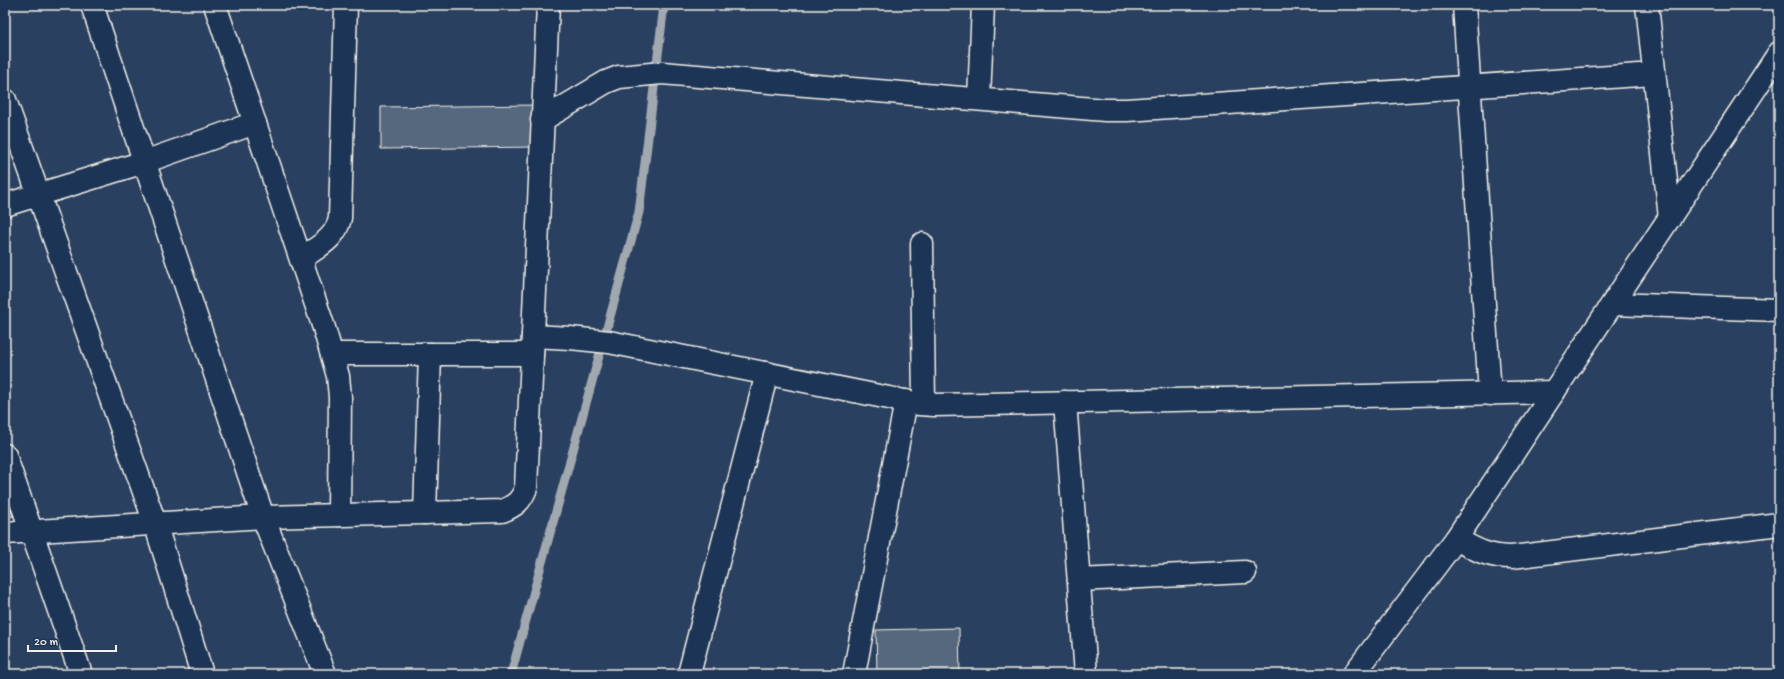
<svg xmlns="http://www.w3.org/2000/svg" width="1784" height="679" font-family="'Gochi Hand',sans-serif">
<style>
.lines{fill:none;stroke-linecap:round;stroke-linejoin:round}
.stream{stroke:#a1a8b0;stroke-width:9}
.building{fill:#56677d;stroke:#f4f1e8}
.minor-casing{stroke:#f4f1e8;stroke-width:25}
.minor{stroke:#1d3557;stroke-width:22}
</style>
<rect width="100%" height="100%" fill="#2a4060"/>
<filter id="ink" filterUnits="userSpaceOnUse"><feTurbulence type="fractalNoise" baseFrequency=".025" numOctaves="2"/><feDisplacementMap in="SourceGraphic" scale="8" xChannelSelector="R" yChannelSelector="G"/><feConvolveMatrix kernelMatrix="1 2 1 2 8 2 1 2 1" color-interpolation-filters="sRGB"/></filter>
<g filter="url(#ink)">
<g class="lines">
<path class="stream" d="M511,674l128,-462 25,-207"/>
</g>
<g class="building">
<path d="M537,105v42l-156,2v-42z"/>
<path d="M5,497h2l6,19 -8,3z"/>
<path d="M959,628l1,46h-83l-1,-44z"/>
</g>
<g class="lines">
<g class="minor-casing">
<g id="minor">
<path d="M92,5l171,512 62,157"/>
<path d="M215,5l109,323 14,48 2,21 -1,118"/>
<path d="M1464,5l26,389"/>
<path d="M1647,5l23,213"/>
<path d="M979,99l4,-94"/>
<path d="M5,100l150,423 47,151"/>
<path d="M542,120l64,-38 13,-5 43,-4 443,37h22l527,-36"/>
<path d="M5,205l139,-43 111,-39"/>
<path d="M922,244l2,160"/>
<path d="M301,259c16,-12 35,-20 39,-41l6,-213"/>
<path d="M1613,304l166,6"/>
<path d="M533,336l37,2 39,4 310,62 15,1 620,-13"/>
<path d="M332,354h200"/>
<path d="M1065,402l21,272"/>
<path d="M5,455l76,219"/>
<path d="M425,513l5,-159"/>
<path d="M5,533l258,-16 239,-6c13,-5 19,-10 24,-23l22,-483"/>
<path d="M1456,539c20,11 32,18 56,18l267,-33"/>
<path d="M1079,580l166,-8"/>
<path d="M689,674l78,-301"/>
<path d="M854,674l52,-273"/>
<path d="M1354,674l102,-135 323,-486"/>
</g>
</g>
<use href="#minor" class="minor"/>
</g>
</g>
<rect width="1784" height="679" fill="none" stroke="#1d3557" stroke-width="20"/>
<rect x="10" y="10" width="1764" height="659" fill="none" stroke="#f4f1e8" stroke-width="1.5" filter="url(#ink)"/>
<path d="M28 645v6h88v-6" fill="none" stroke="#f4f1e8" stroke-width="2"/>
<text x="34" y="645" font-size="12" fill="#f4f1e8" stroke="#1d3557" stroke-width="3" paint-order="stroke">20 m</text>
</svg>
